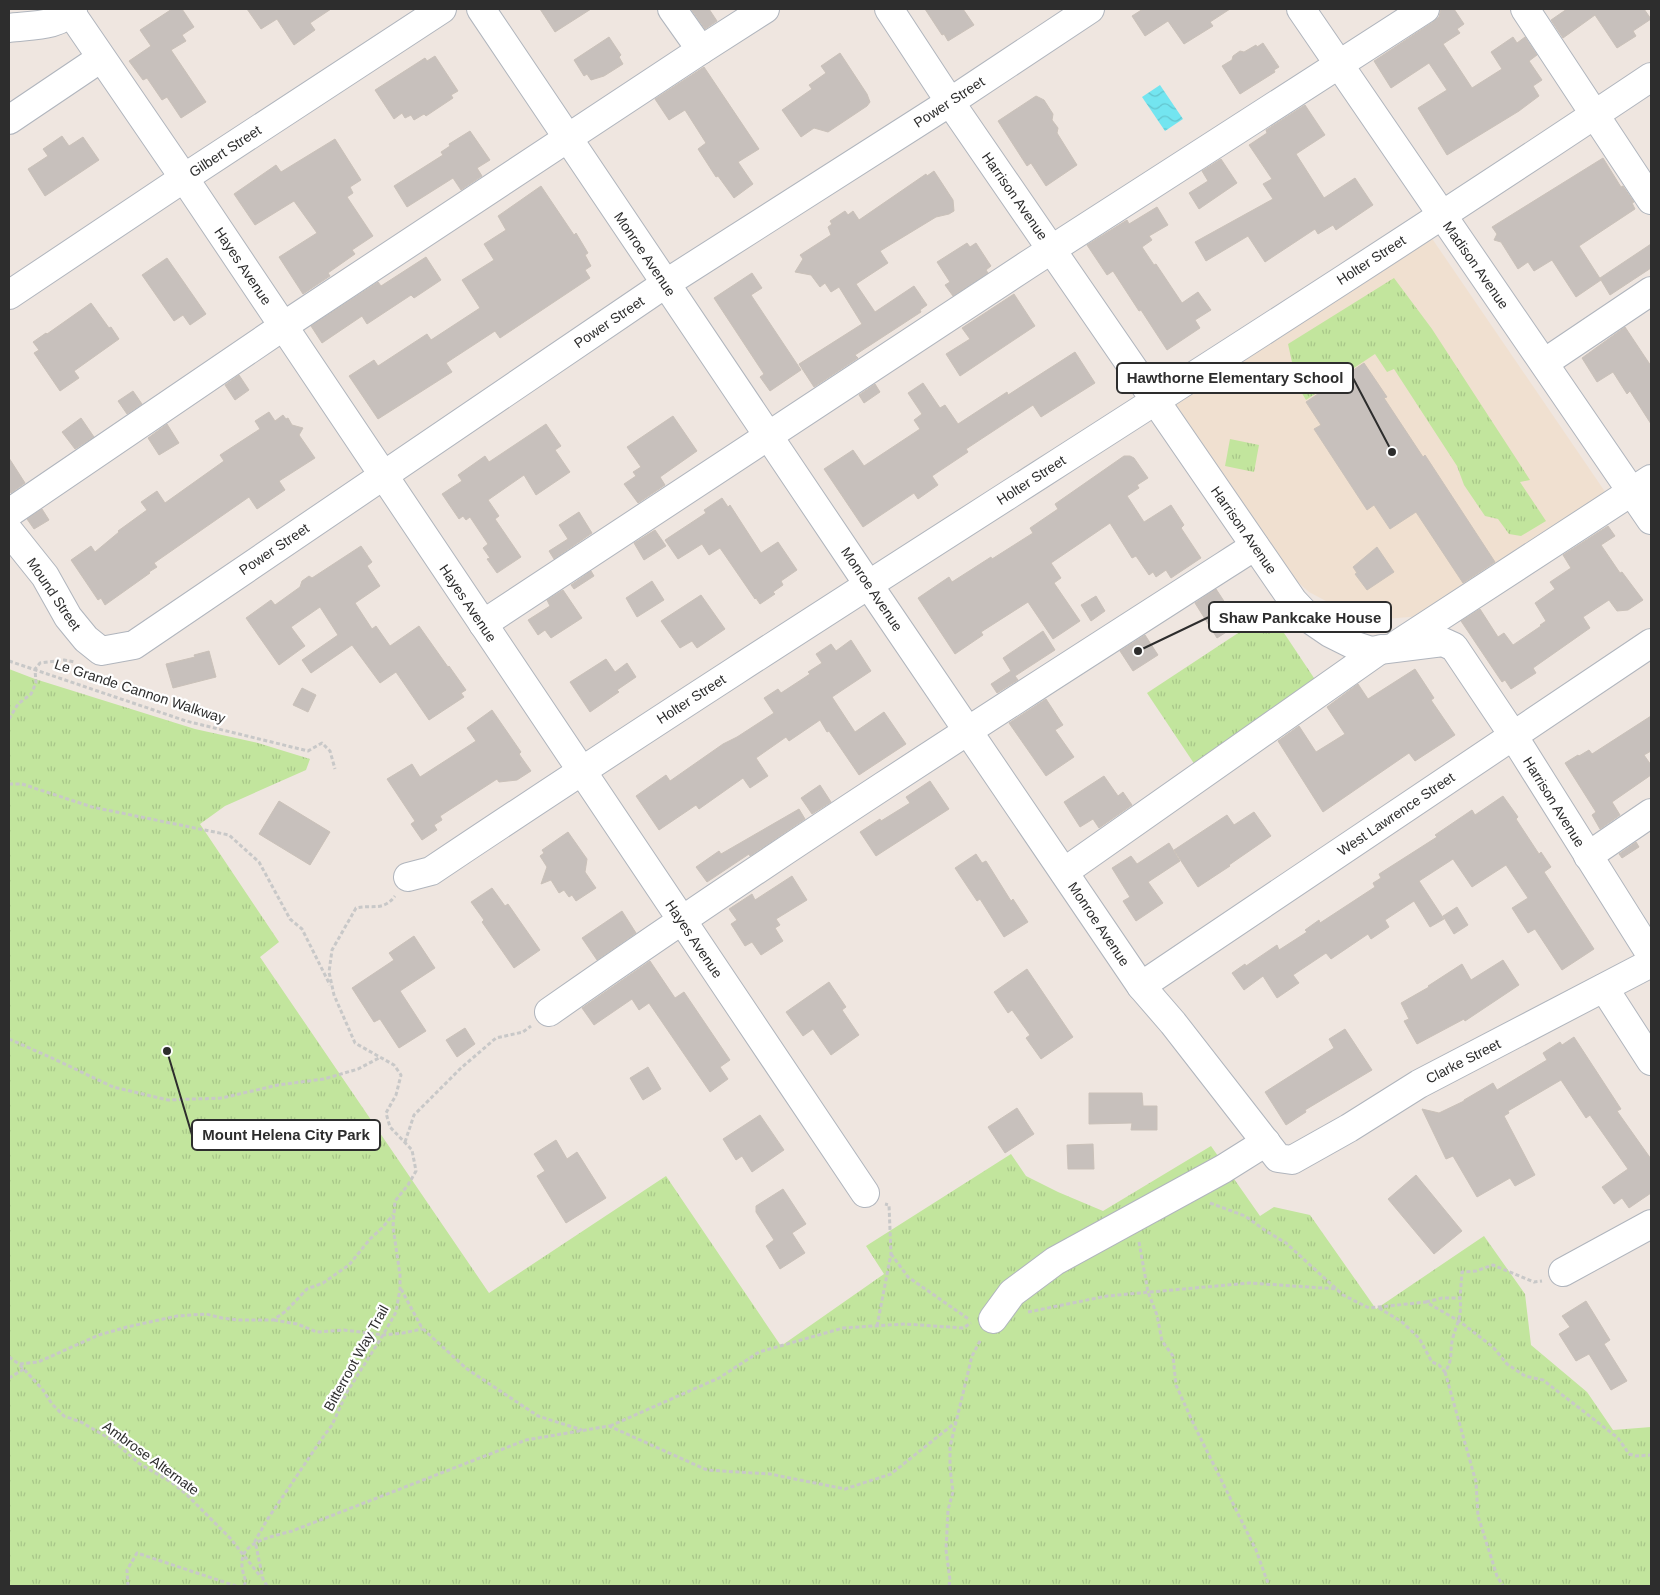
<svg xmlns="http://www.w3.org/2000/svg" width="1660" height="1595" font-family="Arial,sans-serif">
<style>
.education{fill:#f0e0d0}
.park{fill:url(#park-tufts)}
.water{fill:url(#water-waves)}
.building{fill:#c7c0bc;stroke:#cac1b9}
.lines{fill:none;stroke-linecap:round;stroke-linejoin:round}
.minor-casing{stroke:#b0b5bd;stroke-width:30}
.path{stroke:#c8c8c8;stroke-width:3;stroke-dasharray:4 2.5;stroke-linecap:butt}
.minor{stroke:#fff;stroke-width:28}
.labels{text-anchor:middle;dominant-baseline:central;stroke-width:4.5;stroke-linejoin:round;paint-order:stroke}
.street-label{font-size:14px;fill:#2d2d2d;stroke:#fff}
.leader{fill:none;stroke:#2d2d2d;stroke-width:2}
.callout-dot{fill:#2d2d2d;stroke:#fff;stroke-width:2}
.callout{fill:#fff;stroke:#2d2d2d;stroke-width:2}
.callout-label{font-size:15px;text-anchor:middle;font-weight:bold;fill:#2d2d2d}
</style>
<defs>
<pattern id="park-tufts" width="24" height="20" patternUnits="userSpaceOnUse" patternTransform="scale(1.25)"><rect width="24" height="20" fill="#c2e59d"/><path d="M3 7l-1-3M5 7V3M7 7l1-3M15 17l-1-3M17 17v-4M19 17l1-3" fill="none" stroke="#a7c588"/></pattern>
<pattern id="water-waves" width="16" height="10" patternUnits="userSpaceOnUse" patternTransform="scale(1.25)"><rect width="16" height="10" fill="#73e5f0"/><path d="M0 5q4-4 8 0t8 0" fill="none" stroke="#64c5ce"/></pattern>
</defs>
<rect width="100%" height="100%" fill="#efe6e0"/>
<path class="education" d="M1431,237l179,262 -176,116 -61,5 -32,-11 -32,-17 -17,-15 -118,-173z"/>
<g class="park">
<path d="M1394,278l38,51 98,151 -10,2 26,39 -25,15 -12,-2 -11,-15 -13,-3 -21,-31 -7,-19 -63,-97 -7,3 -12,-18 -69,46 -9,-15 -9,-41z"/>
<path d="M1230,439l29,6 -5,27 -29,-6z"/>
<path d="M1270,612l44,66 2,7 -119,83 -50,-75z"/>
<path d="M9,669l26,10 160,50 63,14 52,16 -4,11 -81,36 -25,18 79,118 -19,15 229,336 177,-117 115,170 103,-72 -18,-28 145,-92 15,22 32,16 45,19 108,-65 49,70 14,-9 36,8 66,94 108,-73 41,58 6,51 56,47 26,38 38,-3v159h-1642z"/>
</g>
<path class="water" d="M1160,85l23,34 -18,12 -23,-34z"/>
<g class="building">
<path d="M172,9h10l12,18 -12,8 4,6 -15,9 35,52 -25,16 -14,-21 -5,3 -15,-22 -4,2 -14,-19 22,-15 -11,-16z"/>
<path d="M247,9h84l-21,14 5,7 -21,15 -17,-26 -16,10z"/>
<path d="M540,9h51l-36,23z"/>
<path d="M691,9h18l8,12 -12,8z"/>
<path d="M925,9h38l11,16 -26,16 -4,-7 -2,1z"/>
<path d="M1143,9h87l-20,13 3,4 -29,18 -16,-23 -23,15 -13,-20z"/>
<path d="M1441,9h13l10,15 -7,5 3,4 -17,11 29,44 30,-19 -11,-17 22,-15 4,6 8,-6 12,18 -8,6 13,19 -9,6 6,10 -20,15 -72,44 -29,-47 29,-18 -18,-27 -38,25 -17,-27 59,-39 6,-5z"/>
<path d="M1567,9h77l7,10 -18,12 3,5 -19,12 -22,-33 -32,23 -12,-18z"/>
<path d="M609,37l12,18 -2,2 4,7 -19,12 -13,4 -4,-6 -3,2 -10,-16z"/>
<path d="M1263,43l16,24 -5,3 1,2 -35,22 -18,-28 10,-6 1,-4 7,-5 4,1 12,-7 1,2z"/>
<path d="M840,53l27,41 3,8 -3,4 -39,26 -14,-4 -13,9 -19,-27 30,-21 -3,-4 17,-12 -5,-7z"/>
<path d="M435,56l23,35 -7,4 2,3 -27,18 -2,-2 -10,6 -3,-5 -6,3 -3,-5 -8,6 -19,-29 50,-32 2,3z"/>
<path d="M704,67l55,82 -21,13 15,22 -19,14 -16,-22 -2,1 -18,-28 8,-6 -21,-33 -16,10 -14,-21z"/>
<path d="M1036,96l8,4 9,14 -1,6 6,8 -1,5 20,32 -31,21 -15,-23 -4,3 -29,-45z"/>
<path d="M1305,105l20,30 -29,19 28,44 31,-20 18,27 -37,25 -3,-5 -15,9 -3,-5 -50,33 -17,-26 -42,25 -11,-19 78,-43 -10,-15 9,-5 -23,-34 18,-12 -1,-3z"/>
<path d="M470,131l20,29 -13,8 5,8 -21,14 -8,-12 -46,29 -13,-21 49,-31 -2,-3 9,-6 -1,-2z"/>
<path d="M62,136l7,10 14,-9 16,23 -54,36 -17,-27 20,-13 -5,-7z"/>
<path d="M335,139l26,41 -11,7 3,6 -6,4 26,39 -21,14 3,4 -27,19 2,3 -27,18 -24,-37 38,-24 -23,-32 -39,24 -21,-31 42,-29 5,7z"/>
<path d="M1603,158l18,29 2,-1 11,16 -2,1 3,6 -56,37 22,34 -1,-2 51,-34v24l-41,27 -9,-15 -25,17 -24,-37 -18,11 -6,-9 -10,7 -17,-27 -7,-2 3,-6 -5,-7z"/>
<path d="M1221,159l16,24 -38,26 -10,-16 19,-12 -6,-10z"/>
<path d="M934,171l19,29 1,11 -5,3 -13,3 -56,34 8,12 -32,21 19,28 39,-26 13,19 -7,5 1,2 -66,43 3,3 -44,29 -15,-23 63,-40 -23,-37 -8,5 -6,-9 -5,4 -9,-12 -16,-3 8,-13 -3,-4 31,-20 -3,-8 4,-3 -2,-3 15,-10 3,4 5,-4 6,9 67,-46 1,2z"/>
<path d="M541,186l33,49 2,-2 12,20 -3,2 6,11 -6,4 5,8 -90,60 -5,-7 -49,32 6,9 -74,47 -29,-43 25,-16 4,6 49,-32 4,6 49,-32 -18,-28 32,-20 -10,-16 22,-14 -8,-14z"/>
<path d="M1157,207l11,18 -19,11 3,4 -10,7 12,18 2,-1 26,39 16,-11 13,18 -16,10 5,8 -33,22 -26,-40 -2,1 -26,-40 -6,4 -20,-30 40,-25 2,4z"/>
<path d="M967,243l3,4 6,-4 15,23 -5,4 2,3 -35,23 -8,-11 5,-3 -13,-20z"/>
<path d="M426,257l15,23 -27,18 -3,-3 -44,29 -5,-8 -40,27 -11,-17 67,-44 3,4z"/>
<path d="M167,258l39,56 -16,11 -7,-10 -9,6 -32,-46z"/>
<path d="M752,273l10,15 -11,7 50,75 -31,21 -10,-14 4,-3 -50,-76z"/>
<path d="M1014,294l21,32 -75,50 -14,-22 24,-15 -8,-11z"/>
<path d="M91,303l18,25 2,-1 8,12 -45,32 5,7 -19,13 -26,-38 5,-3 -6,-8 13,-9 1,1z"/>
<path d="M1625,327l26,39v58l-21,-33 -3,3 -14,-22 -16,10 -15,-24z"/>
<path d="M1075,352l20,31 -54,34 -8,-12 -67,44 2,3 -36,24 6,9 -20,14 -4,-6 -51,34 -39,-58 29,-19 11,16 56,-37 -6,-9 8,-6 -14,-21 15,-10 17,25 5,-3 13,19 49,-32 1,3z"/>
<path d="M1364,363l23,34 -3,1 39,59 2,-2 70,107 -32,21 -47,-71 -26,17 -16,-24 -7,5 -53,-81 7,-4 -15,-23z"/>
<path d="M239,375l10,15 -14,10 -10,-15z"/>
<path d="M875,384l5,8 -16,11 -5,-8z"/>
<path d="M133,391l9,13 -15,10 -9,-13z"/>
<path d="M269,412l6,9 8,-6 3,4 2,-1 4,7 11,3 -4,7 16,23 -36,23 6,9 -28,19 -8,-12 -95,66 3,4 -8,5 1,1 -45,32 -4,-7 -3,2 -27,-40 20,-14 4,6 24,-20 -1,-1 29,-21 -6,-8 16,-11 8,12 59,-42 -4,-6 40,-26 -5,-8z"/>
<path d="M673,416l24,35 -37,26 5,8 -27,18 -14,-19 12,-8 -3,-4 8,-5 -14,-20z"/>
<path d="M81,418l13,19 -19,12 -13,-17z"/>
<path d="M167,424l12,19 -20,12 -11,-17z"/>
<path d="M546,424l15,22 -6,4 15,22 -34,23 -12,-20 -36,25 11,16 -4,3 26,38 -24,16 -10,-14 3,-1 -7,-10 5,-4 -18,-27 -4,3 -3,-4 -4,3 -17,-25 20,-13 -4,-6 27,-19 4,6z"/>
<path d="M1124,456h6l4,2 14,20 -11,7 2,3 -12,8 17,26 27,-17 13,20 -3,3 20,30 -30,20 -5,-8 -10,7 -3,-5 -4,3 -13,-19 -4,2 -22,-35 -59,40 10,15 -7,5 26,38 -27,18 -25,-37 -47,30 2,3 -28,19 -37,-56 31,-21 3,5 39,-25 1,2 41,-26 -3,-5 28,-19 -3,-5z"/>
<path d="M9,458l16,25 -14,10 -2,-3z"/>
<path d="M722,498l6,9 2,-2 31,48 17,-11 19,28 -16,11 2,4 -10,7 2,2 -15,10 -4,-6 -1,1 -35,-51 -11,7 -7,-11 -24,15 -13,-19 41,-27 -2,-3z"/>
<path d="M42,509l7,11 -15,9 -7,-10z"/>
<path d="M579,512l13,21 -38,26 -5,-8 19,-12 -9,-14z"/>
<path d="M1608,526l7,10 -14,9 19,28 2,-1 21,28 -15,10 -11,1 -8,-11 -26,17 7,11 -57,40 3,5 -25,16 -6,-9 -3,2 -41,-61 19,-12 18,28 6,-4 9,12 28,-19 -1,-1 6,-4 -11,-18 20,-14 -5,-7 21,-14 -8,-13z"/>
<path d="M655,530l11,16 -22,14 -10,-17z"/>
<path d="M361,546l11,16 -5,4 13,20 -25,17 17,26 4,-3 14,20 29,-20 29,41 1,-1 17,24 -5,3 3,4 -35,23 -33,-48 -16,11 -28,-38 -41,28 -9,-13 36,-25 -18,-28 -29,20 14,19 -26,19 -33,-47 25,-18 4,5 25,-18 2,-6 7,-5 3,2z"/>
<path d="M1377,547l17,25 -27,18 -12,-16 2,-1 -4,-6z"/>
<path d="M591,571l3,5 -20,13 -3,-4z"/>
<path d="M652,581l12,19 -27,17 -11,-19z"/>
<path d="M1216,589l23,35 -22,14 -22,-35z"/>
<path d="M563,590l19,28 -31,20 -6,-8 -7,5 -10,-15 22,-14 -3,-6z"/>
<path d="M701,595l24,34 -28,19 -5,-7 -12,7 -19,-27z"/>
<path d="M1096,596l9,15 -14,10 -10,-16z"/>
<path d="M1043,631l12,19 -40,26 3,4 -21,13 -6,-9 20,-13 -8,-13z"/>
<path d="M1145,635l13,20 -25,16 -13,-20z"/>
<path d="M851,640l20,31 -39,26 23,35 29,-20 22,32 -47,31 -30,-44 -2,1 -7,-12 -31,21 -3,-4 -30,21 12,18 -18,12 -7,-10 -44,31 -3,-4 -37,25 -23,-34 30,-21 4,6 53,-37 14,-7 37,-24 -10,-15 14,-9 3,4 29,-19 -2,-2 14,-9 -6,-9 15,-10 5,7z"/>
<path d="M209,651l7,26 -43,11 -7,-24 29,-7 -1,-2z"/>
<path d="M606,659l9,13 12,-9 9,14 -19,13 2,2 -29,20 -20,-30z"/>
<path d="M1415,669l19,29 -3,2 24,35 -40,26 -6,-8 -86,59 -45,-71 21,-15 17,26 29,-18 -18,-27 31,-23 10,15z"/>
<path d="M302,688l14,7 -8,17 -15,-7z"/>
<path d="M1046,699l17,26 -8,5 19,27 -28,19 -37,-53z"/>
<path d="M492,710l29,42 -2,2 12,17 -14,9 -18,2 -2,-3 -57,37 2,4 -8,5 3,5 -15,10 -11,-16 4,-3 -28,-42 25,-15 8,13 56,-36 -9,-13z"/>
<path d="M1651,716v35l-7,4 7,10v10l-39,27 8,13 -20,14 -8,-14 4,-3 -31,-49 13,-8 1,1 10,-6 3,4z"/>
<path d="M1104,776l14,20 5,-4 9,13 -33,23 -6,-9 -13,8 -16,-25z"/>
<path d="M930,781l19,28 -73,47 -16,-24 20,-13 1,2 29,-18 -4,-6z"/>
<path d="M820,785l11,17 -19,12 -11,-16z"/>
<path d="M1503,796l15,21 -2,2 23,35 2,-2 10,15 -7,5 50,77 -32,21 -27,-41 -7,4 -16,-25 16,-10 -22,-33 -34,22 -19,-28 -34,22 25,38 -14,8 -16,-26 -29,19 4,7 -18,12 -3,-5 -37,25 -5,-6 -33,22 6,8 -22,15 -14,-22 -19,14 -12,-17 13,-9 1,2 31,-21 2,5 28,-18 -2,-2 14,-10 1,3 55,-36 -2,-4 8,-5 -2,-4 58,-37 -2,-2 37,-25 3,5z"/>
<path d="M279,801l51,31 -20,33 -51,-31z"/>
<path d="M799,809l6,10 -55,37 -1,-2 -42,28 -11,-15 23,-16 2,3z"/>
<path d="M1254,812l17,24 -42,29 1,1 -32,21 -24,-37 53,-35 7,10z"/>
<path d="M568,832l19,27 -2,13 11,16 -20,13 -4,-6 -3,2 -5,-7 -5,3 -8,-13 -10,4 6,-17 -7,-11 4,-3 -2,-3z"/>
<path d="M1636,842l3,5 -17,11 -3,-4z"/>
<path d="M1169,843l11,18 -32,21 15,21 -27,18 -13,-20 7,-4 -18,-29 19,-12 6,8z"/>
<path d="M976,854l6,9 4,-2 25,40 2,-2 15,23 -24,15 -24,-38 -3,2 -22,-33z"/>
<path d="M792,876l15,24 -31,19 4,6 -5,3 8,13 -22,14 -9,-13 -7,4 -14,-22 6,-4 -8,-11 23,-15 3,6z"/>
<path d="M492,888l13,18 3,-2 32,46 -26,18 -32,-46 2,-2 -13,-18z"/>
<path d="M1457,907l11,18 -14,9 -11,-18z"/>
<path d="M622,911l14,22 -39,27 -15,-22z"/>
<path d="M414,936l21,32 -35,23 26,40 -27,17 -19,-29 -6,3 -22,-34 42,-28 -5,-7z"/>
<path d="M1503,960l16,25 -54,36 -1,-2 -47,25 -13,-23 5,-2 -8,-16 28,-16 -1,-1 34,-22 9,16z"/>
<path d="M650,961l25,37 9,-6 46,68 -10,7 8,12 -18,13 -61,-89 -10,7 -7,-11 -38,26 -12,-17z"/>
<path d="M1027,969l46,68 -32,22 -15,-21 4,-3 -18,-25 -4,3 -14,-21z"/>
<path d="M829,982l17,25 -4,3 17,25 -28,20 -18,-26 -10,7 -17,-24z"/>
<path d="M465,1028l10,16 -18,13 -11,-17z"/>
<path d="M1345,1029l27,41 -67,40 1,2 -20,13 -21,-33 69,-44 -5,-9z"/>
<path d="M1574,1037l47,72 -4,2 34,48v34l-22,15 -7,-10 -8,6 -12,-17 26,-18 -38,-54 -4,3 -25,-38 -53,31 1,2 -5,3 31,59 -20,11 -5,-8 -33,19 -24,-41 -7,3 -24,-50 17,4 25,-12v-1l29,-17 4,7 50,-30 -4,-7 17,-11 2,3z"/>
<path d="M648,1067l13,22 -18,11 -13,-22z"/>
<path d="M1089,1093h53l1,13h14v24h-26l1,-7 -43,1z"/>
<path d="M1017,1108l17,26 -29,19 -17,-26z"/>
<path d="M760,1115l24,35 -32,22 -10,-16 -6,4 -13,-21z"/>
<path d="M556,1140l11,19 10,-7 29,46 -40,25 -29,-47 8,-5 -11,-17z"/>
<path d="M1093,1144l1,25h-26l-1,-24z"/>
<path d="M1416,1175l46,56 -28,23 -46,-55z"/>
<path d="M783,1189l23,35 -14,9 13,20 -25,16 -14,-23 8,-6 -18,-28v-6z"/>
<path d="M1586,1301l24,39 -6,4 23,37 -16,9 -22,-36 -13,7 -17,-27 11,-7 -8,-11z"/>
</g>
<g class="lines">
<g class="minor-casing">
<g id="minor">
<path d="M481,9l387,575 273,402 32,37 105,135 14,2 57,-32 70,-44 232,-121"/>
<path d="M672,9l29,41"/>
<path d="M889,9l61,93 343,499 18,19 19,13 26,13 15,5 72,-9 11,5 53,79 144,229"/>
<path d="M1301,9l350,511"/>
<path d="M1525,9l126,191"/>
<path d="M71,13l113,165 681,1015"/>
<path d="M9,28c19,-3 52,-1 64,-19"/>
<path d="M9,120l92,-62"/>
<path d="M9,295l175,-117 258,-169"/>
<path d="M1544,363l107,-72"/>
<path d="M9,513l285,-194 407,-269 64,-41"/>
<path d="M9,531l36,45 23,41 18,22 15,12 33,-6 531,-361 285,-182 140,-93"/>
<path d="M483,624l546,-360 396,-255"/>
<path d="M1398,644l253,-165"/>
<path d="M1588,856l63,-43"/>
<path d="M1064,872l317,-223"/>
<path d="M408,877l23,-6c403,-270 817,-524 1220,-794"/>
<path d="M1141,986l510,-343"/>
<path d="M1604,988l47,73"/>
<path d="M549,1012c231,-162 469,-314 706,-466"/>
<path d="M1563,1272l88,-48"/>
<path d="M993,1319l19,-26 43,-32 168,-92 43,-27"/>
</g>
</g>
<g class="path">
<path d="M9,661l177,60 122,30 14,-8 8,8 5,18"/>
<path d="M9,719l9,-15 13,-10 5,-11 -1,-14 5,-6 24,-3 11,2"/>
<path d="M9,784h13l70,23 137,28 30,27 31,57 12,10 28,56"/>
<path d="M9,1039l43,19 61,29 55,13 54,-2 56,-13 46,-6 34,-10 21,-11"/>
<path d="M405,1142l9,-27 47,-47 35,-30 27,-6 8,-6"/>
<path d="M1210,1203l35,13 21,15 20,12 57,52 26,13 57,-6 33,19 34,26 14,17 18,12 18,4 75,58 11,16 7,2 15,-1"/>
<path d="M1139,1242l9,50 9,23 5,26 11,15 3,29 18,40 62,125 13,36"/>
<path d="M891,1254l17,23 62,43"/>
<path d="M401,1289l21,39 45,41 71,47 44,14"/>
<path d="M1426,1302l16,-4h18l2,-26 14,-1 17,-6 41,17 8,-1"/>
<path d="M1379,1308l23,14 17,16 13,24 7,3 6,7c9,-14 4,-20 8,-35 5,-16 9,-22 7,-39"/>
<path d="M1028,1312l79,-16 142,-13 89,6"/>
<path d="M274,1320l23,4 20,8 27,-2 39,5 20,-2 19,-4"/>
<path d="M877,1326l14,-72 -2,-49 -4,-1"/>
<path d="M9,1357l10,7 19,-2 61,-27 28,-8 50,-11 29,-2 16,4 16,2h35l13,-9 21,-22 16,-6 26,-18 21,-26 12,-11 11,-13"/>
<path d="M20,1365l23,25 9,14 12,12 17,6 31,18 28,24 31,18 15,12 44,44 31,39"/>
<path d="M1445,1372l31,110 2,34 19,60 6,10"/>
<path d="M9,1378l15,-9"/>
<path d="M610,1426l109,-48 40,-26 84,-24 62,-4 58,4 8,-5"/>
<path d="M128,1586l-1,-16 10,-17 99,33"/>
<path d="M244,1586l2,-5c-16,-38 18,-42 46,-50l234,-91 83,-14 98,44 63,4 75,15 46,-15 65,-52"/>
<path d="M267,1586l-4,-7 -8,-38 12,-21 54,-80 11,-15 15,-33 36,-57 13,-23 4,-23v-14l-7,-48 2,-26 13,-16 8,-14 -4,-21 -22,-23 -4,-14 10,-18 5,-20 -7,-10 -39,-22 -21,-48 -5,-23 3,-22 24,-42c16,-4 27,4 39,-12"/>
<path d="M949,1586l1,-6 -4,-30 2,-40 5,-18 -3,-24v-21l22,-91 9,-17"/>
</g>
<use href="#minor" class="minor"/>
</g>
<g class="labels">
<g class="street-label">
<text transform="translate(949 102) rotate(-33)">Power Street</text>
<text transform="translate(225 151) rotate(-33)">Gilbert Street</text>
<text transform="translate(1015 196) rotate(55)">Harrison Avenue</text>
<text transform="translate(645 254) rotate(56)">Monroe Avenue</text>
<text transform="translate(1371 260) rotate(-33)">Holter Street</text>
<text transform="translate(1476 265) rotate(55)">Madison Avenue</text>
<text transform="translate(243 266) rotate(56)">Hayes Avenue</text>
<text transform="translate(609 322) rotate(-34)">Power Street</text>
<text transform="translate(1031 480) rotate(-33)">Holter Street</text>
<text transform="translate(1244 530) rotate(55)">Harrison Avenue</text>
<text transform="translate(274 549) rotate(-34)">Power Street</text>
<text transform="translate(872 589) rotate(56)">Monroe Avenue</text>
<text transform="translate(54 594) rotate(56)">Mound Street</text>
<text transform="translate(468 603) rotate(56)">Hayes Avenue</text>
<text transform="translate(140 691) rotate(18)">Le Grande Cannon Walkway</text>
<text transform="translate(691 699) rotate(-33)">Holter Street</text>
<text transform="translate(1554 802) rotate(58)">Harrison Avenue</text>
<text transform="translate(1396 814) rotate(-34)">West Lawrence Street</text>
<text transform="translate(1099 924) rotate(56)">Monroe Avenue</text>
<text transform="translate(694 939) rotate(56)">Hayes Avenue</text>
<text transform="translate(1463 1061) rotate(-27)">Clarke Street</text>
<text transform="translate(356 1358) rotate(-61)">Bitterroot Way Trail</text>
<text transform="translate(151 1458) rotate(36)">Ambrose Alternate</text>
</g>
</g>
<path class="leader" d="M1392 452L1353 378M1138 651L1209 617M167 1051L192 1135"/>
<g class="callout-dot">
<circle cx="1392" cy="452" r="5"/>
<circle cx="1138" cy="651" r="5"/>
<circle cx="167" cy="1051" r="5"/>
</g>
<g class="callout">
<rect x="1117" y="363" width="236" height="30" rx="5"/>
<rect x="1209" y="602" width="182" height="30" rx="5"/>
<rect x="192" y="1120" width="188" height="30" rx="5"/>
</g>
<g class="callout-label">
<text x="1235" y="383">Hawthorne Elementary School</text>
<text x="1300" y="623">Shaw Pankcake House</text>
<text x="286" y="1140">Mount Helena City Park</text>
</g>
<rect width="1660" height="1595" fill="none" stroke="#2d2d2d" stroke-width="20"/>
</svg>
